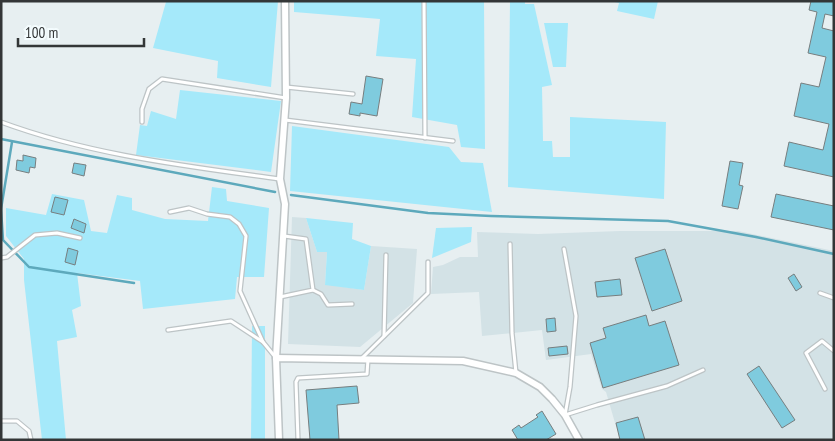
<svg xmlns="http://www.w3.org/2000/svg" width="835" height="441" font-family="'PT Sans Narrow',sans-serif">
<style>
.built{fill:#d3e2e6}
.green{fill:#a5e9fa}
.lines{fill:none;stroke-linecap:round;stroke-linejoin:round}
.stream{stroke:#5da9bc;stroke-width:2.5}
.building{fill:#7fcbde;stroke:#777e7f}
.lane-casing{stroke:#bdc4c6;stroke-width:5.5}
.street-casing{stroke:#bdc4c6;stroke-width:9}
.lane{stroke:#fff;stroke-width:3}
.street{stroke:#fff;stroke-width:6}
</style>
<rect width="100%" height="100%" fill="#e7eff1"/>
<g class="built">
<path d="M292,217l14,1 11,34h10l-2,32 39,6 7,-44 46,3 -4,54 -53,44 -72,-3z"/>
<path d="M620,231h118l96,20v189h-214l-14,-48 -4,-3 -11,-35 -45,6 -4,-30 -60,6 -3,-44 -48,2 2,-27 10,-2 17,-8h18l-1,-25 61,2z"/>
</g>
<g class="green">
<path d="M162,1h116l-7,86 -54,-9 1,-17 -65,-13 13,-46z"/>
<path d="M294,1h190l1,148 -24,-2 -4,-22 -45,-8 4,-58 -40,-3 4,-37 -86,-7z"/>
<path d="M510,1h15v3h9l18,81 -10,2 1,54h9l1,16h17v-40l96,5 -2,77 -156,-12z"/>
<path d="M610,1h48l-4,18 -37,-8 2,-8z"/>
<path d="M544,23h24l-2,44h-13z"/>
<path d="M180,90l101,11 -10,71 -135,-17 4,-30 7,1 4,-15 25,8z"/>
<path d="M292,126l157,21 12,15 22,1 9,49 -202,-21z"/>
<path d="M212,187l14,2 1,12 42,7 -5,69h-27l-2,22 -92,10 -3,-28 -63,-8 4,33 -9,4 5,27 -20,4 9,99h-24l-18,-160v-21l-18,-23v-28l40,7 6,-21 32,6 7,31 16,2 10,-38 15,3v12l33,9 43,2z"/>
<path d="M306,218l47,5 -1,16 19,7 -7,44 -39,-5 2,-33h-10z"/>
<path d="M472,227l-1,15 -39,16 4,-30z"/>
<path d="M252,326h13v114h-14z"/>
</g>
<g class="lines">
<g class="stream">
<path d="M1,139l274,53"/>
<path d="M291,195l137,18 63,3 177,5 88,16 78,17"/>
<path d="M1,209l2,31 26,27 105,16"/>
<path d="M1,209l11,-67"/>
</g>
</g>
<g class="building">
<path d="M811,1h23v15l-9,-2 -3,14 12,3v146l-50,-11 5,-24 34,8 6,-26 -35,-8 7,-33 18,4 7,-30 -18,-4 9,-41 -8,-2z"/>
<path d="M366,76l17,3 -6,37 -17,-3v3l-11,-2 2,-12 11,2z"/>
<path d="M23,155l13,3 -1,10 -5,-1 -1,6 -13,-3 1,-10 6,1z"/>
<path d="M730,161l13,2 -4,22 4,1 -5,23 -16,-3z"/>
<path d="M74,163l12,2 -2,11 -12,-3z"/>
<path d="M776,194l58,12v24l-63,-13z"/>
<path d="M55,197l13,3 -4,15 -13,-3z"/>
<path d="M74,219l12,5 -2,9 -13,-5z"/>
<path d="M68,248l10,3 -3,14 -10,-3z"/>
<path d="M665,249l17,52 -30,10 -17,-53z"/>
<path d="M794,274l8,13 -6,4 -8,-13z"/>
<path d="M620,279l2,16 -25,2 -2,-15z"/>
<path d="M646,315l3,11 16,-5 14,44 -76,23 -13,-45 16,-5 -3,-10z"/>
<path d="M555,318l1,13 -9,1 -1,-13z"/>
<path d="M567,346l1,8 -19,2 -1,-8z"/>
<path d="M759,366l36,54 -13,8 -35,-54z"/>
<path d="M357,386l2,17 -22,2 2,35h-29l-4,-50z"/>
<path d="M542,411l14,23 -10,6h-28l-6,-10 7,-5 2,3 17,-11 -2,-2z"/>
<path d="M638,417l7,23h-25l-4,-17z"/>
</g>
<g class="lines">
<g class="lane-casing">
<g id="lane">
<path d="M424,1l1,137"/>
<path d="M286,87l67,7"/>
<path d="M285,120l168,21"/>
<path d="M1,122c89,33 185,44 278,57"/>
<path d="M142,122v-13l7,-20 13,-10 124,19"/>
<path d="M170,212l19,-4 18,6 23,3 9,7 7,12 -6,55 23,51"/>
<path d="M510,244l2,89 4,40"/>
<path d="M564,249l12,67 -6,71 -5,28 32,-10 70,-19 36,-16"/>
<path d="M1,258l6,-1 28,-22 22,-2 23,5"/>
<path d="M313,290l8,4 7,11 24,-1"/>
<path d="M820,293l14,5"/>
<path d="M280,297l33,-7 -7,-51 -22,-3"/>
<path d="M168,330l63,-9 32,21 13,16"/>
<path d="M384,336l2,-81"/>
<path d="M361,359l67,-66v-31"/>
<path d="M825,389l-19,-36 16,-12 12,10"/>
<path d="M1,421h16l12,10 2,9"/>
<path d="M298,440l-2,-58 2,-4 69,-4 1,-15"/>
</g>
</g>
<g class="street-casing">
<g id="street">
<path d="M276,358l9,-154 -5,-25 6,-81 -1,-97"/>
<path d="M279,440l-3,-82 187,3 53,12 24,14 12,12 13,16 14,25"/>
</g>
</g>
<use href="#lane" class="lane"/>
<use href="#street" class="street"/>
</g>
<rect width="835" height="441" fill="none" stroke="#333637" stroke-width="5"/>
<path d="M18 38v8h126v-8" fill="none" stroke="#333637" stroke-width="2.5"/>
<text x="25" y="38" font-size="15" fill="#333637" stroke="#f4fcfe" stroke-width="4" paint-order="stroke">100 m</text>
</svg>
